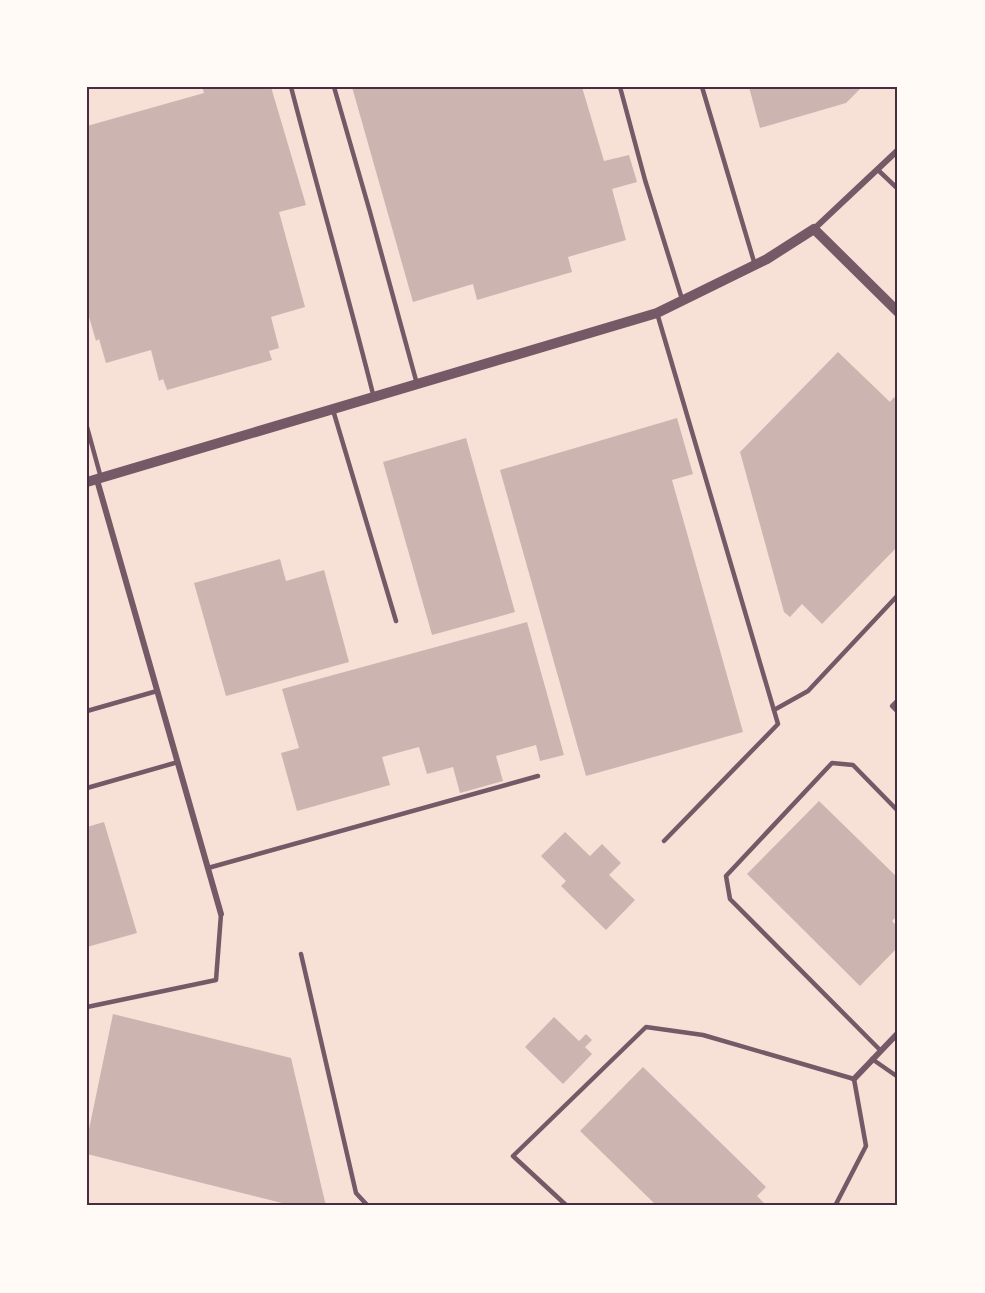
<svg xmlns="http://www.w3.org/2000/svg" width="985" height="1293" font-family="'Golos Text',sans-serif">
<style>
.building{fill:#ccb4b1}
.lines{fill:none;stroke-linecap:round;stroke-linejoin:round}
.service{stroke:#755966;stroke-width:4.5}
.minor{stroke:#755966;stroke-width:6}
.tertiary{stroke:#755966;stroke-width:10}
.neatline{fill:none;stroke:#4a2c40;stroke-width:2}
</style>
<rect width="100%" height="100%" fill="#f7e1d7"/>
<g class="building">
<path d="M202,87h13v2l7,-2h49l35,118 -27,7 26,95 -34,10 8,31 -10,3 3,9 -105,30 -4,-11 -4,2 -8,-31 -45,13 -7,-24 -3,2 -9,-31v-184l117,-33z"/>
<path d="M352,87h230l22,74 25,-6 8,27 -25,7 14,51 -58,17 4,15 -95,28 -4,-16 -60,18z"/>
<path d="M749,87h113l-16,16 -86,25z"/>
<path d="M838,352l52,50 4,-5 4,4v145l-76,78 -20,-20 -12,13 -6,-5 -44,-160z"/>
<path d="M677,418l16,56 -21,6 71,252 -157,44 -86,-306z"/>
<path d="M466,438l49,174 -83,23 -49,-173z"/>
<path d="M280,559l6,22 38,-11 25,92 -123,34 -32,-113z"/>
<path d="M527,622l37,133 -24,6 -4,-16 -40,11 7,25 -43,12 -7,-26 -26,7 -8,-27 -37,10 8,28 -93,26 -16,-58 18,-5 -17,-59z"/>
<path d="M819,801l79,77v37l-6,6 6,6v20l-38,39 -113,-112z"/>
<path d="M104,822l33,111 -50,14v-120z"/>
<path d="M565,832l25,24 12,-12 19,19 -12,12 26,25 -29,30 -45,-44 5,-5 -25,-25z"/>
<path d="M113,1014l178,44 35,148h-32l-207,-52v-15z"/>
<path d="M554,1017l25,24 7,-7 6,6 -7,7 7,7 -29,30 -38,-37z"/>
<path d="M643,1067l123,120 -9,9 9,9 -2,1h-107l-77,-75z"/>
</g>
<g class="lines">
<g class="service">
<path d="M291,87c27,104 57,207 83,311"/>
<path d="M334,87l36,125 47,172"/>
<path d="M620,87l25,93 37,119"/>
<path d="M702,87l53,178"/>
<path d="M878,170l20,19"/>
<path d="M657,313l121,411 -114,117"/>
<path d="M333,410l63,211"/>
<path d="M87,427l14,51"/>
<path d="M898,700l-6,6 6,6"/>
<path d="M774,710l34,-19 90,-96"/>
<path d="M87,711l70,-20"/>
<path d="M87,788l91,-26"/>
<path d="M208,868l330,-92"/>
<path d="M301,954l55,239 12,13"/>
<path d="M87,1007l129,-27 5,-66"/>
<path d="M881,1051l-151,-152 -4,-23 106,-113 21,2 45,46"/>
<path d="M872,1059l26,18"/>
<path d="M567,1206l-54,-50 133,-129 57,8 151,44 12,67 -31,60"/>
</g>
<g class="minor">
<path d="M814,229l84,-79"/>
<path d="M97,480l124,434"/>
<path d="M854,1079l44,-46"/>
</g>
<path class="tertiary" d="M87,482l570,-169 110,-54 47,-30 84,83"/>
</g>
<rect width="985" height="1293" fill="none" stroke="#fffaf5" stroke-width="177"/>
<rect x="88" y="88" width="808" height="1116" class="neatline"/>
</svg>
